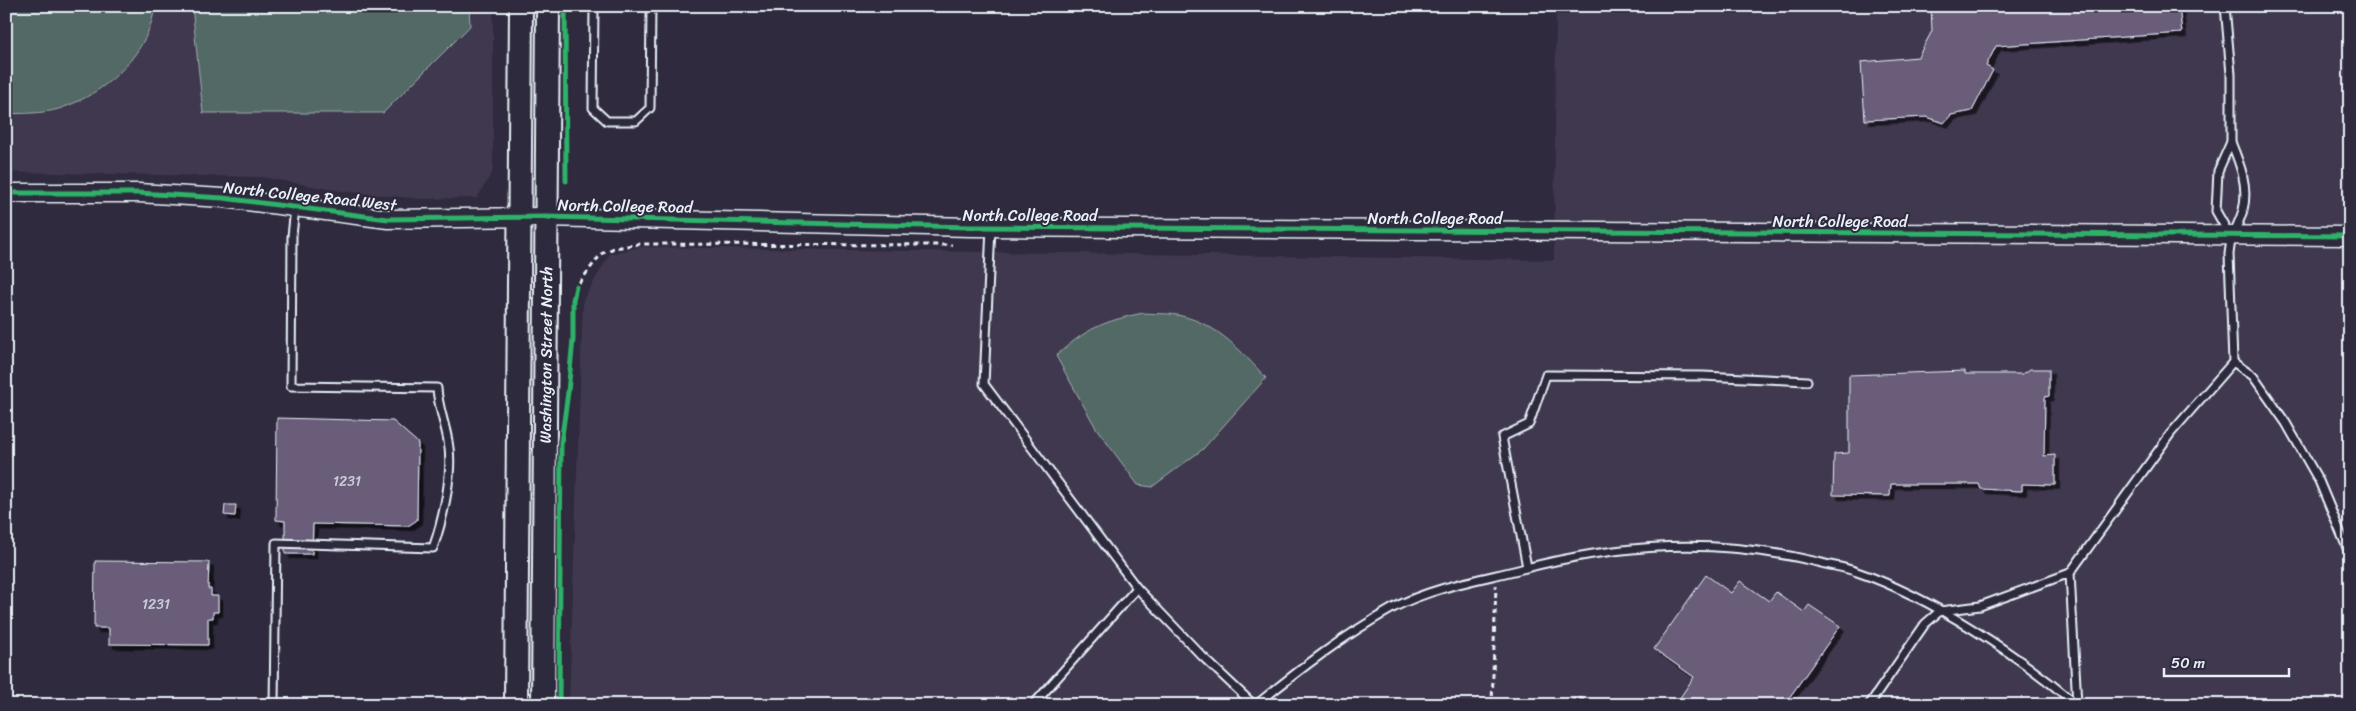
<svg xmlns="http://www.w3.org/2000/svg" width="2356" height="711" font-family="Sriracha,sans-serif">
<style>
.built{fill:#40394f}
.green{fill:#536965;stroke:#9eadae}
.building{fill:#695d7a;stroke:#e8f1f8;filter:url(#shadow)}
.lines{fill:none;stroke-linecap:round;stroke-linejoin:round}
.service-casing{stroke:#e8f1f8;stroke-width:11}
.tertiary-casing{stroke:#e8f1f8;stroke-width:21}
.primary-casing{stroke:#e8f1f8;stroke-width:26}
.path{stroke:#e8f1f8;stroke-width:3;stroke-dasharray:5 4;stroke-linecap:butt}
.service{stroke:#2f2a3d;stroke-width:7}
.tertiary{stroke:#2f2a3d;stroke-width:18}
.primary{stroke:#2f2a3d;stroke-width:22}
.cycleway-casing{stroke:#2f2a3d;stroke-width:8}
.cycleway{stroke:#2db169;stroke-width:5}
.labels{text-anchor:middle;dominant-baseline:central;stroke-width:4;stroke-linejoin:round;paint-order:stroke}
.number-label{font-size:14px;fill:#c8ccd8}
.street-label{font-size:16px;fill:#e8f1f8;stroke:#2f2a3d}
</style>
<defs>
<filter id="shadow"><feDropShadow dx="4.5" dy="4.5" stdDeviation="0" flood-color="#0009"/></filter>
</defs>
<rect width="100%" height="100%" fill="#2f2a3d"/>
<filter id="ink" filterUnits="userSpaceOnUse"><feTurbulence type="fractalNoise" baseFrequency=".02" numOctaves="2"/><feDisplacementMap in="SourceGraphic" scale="10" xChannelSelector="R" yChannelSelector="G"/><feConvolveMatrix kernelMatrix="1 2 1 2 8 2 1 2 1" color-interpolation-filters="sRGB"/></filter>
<g filter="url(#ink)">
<g class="built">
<path d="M6,6h487v165l-16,27 -56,1 -80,-8 -79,-14 -256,-5z"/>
<path d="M1556,6h794v699h-1781l14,-405 27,-46 29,-7 915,13z"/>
</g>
<g class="green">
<path d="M6,6h149c-6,46 -46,84 -88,100 -18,8 -41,7 -61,8z"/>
<path d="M192,6h277l1,20 -87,87h-180z"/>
<path d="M1143,313c13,1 27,0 39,3 37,9 60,36 84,62l-63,71 -51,38 -14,-2 -42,-57 -40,-72c29,-27 48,-35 87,-43z"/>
</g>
<g class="building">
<path d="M1931,6h248l3,27 -186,13 -10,20 7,4 -21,41 -21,4 -7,8 -17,-6 -62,3 -4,-58 57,-5 14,-26z"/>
<path d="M2030,369h19v27l-4,1 -1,59 11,-1v30l-33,-1v7l-41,-2 -2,-5h-88l-1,12 -57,-1 1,-41 15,-1v-78l116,-4v3h58z"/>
<path d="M277,418l116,3 25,22 -1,77 -9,6 -95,-2 -1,30h-27v-33l-9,-1z"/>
<path d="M225,505h11l-1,11 -11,-1z"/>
<path d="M95,561l114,1 -1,27h3v7h7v16h-5v6h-5v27l-99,-1v-16h-15z"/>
<path d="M1706,575l25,18 9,-12 29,20 7,-9 28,20 5,-7 31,21 -56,79h-109l19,-28 -40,-28z"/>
</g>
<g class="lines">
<g class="service-casing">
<g id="service">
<path d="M594,6l-1,102 14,13h29l14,-13 1,-102"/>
<path d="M2225,6l6,68v68"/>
<path d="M991,227l-7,157 153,204"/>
<path d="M2233,362l20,14 33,47 33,58 31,74"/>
<path d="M1527,567l-25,-130 27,-13 17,-49 157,1 104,5"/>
<path d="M2070,573l7,132"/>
<path d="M274,705l2,-162 157,5c10,-28 21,-77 15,-107 -3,-18 -10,-34 -11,-53l-146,-2 1,-150 3,-28"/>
<path d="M1033,705l104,-117 65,68 52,49"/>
<path d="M1256,705c44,-36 87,-69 137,-97 38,-20 84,-28 125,-38 102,-27 197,-33 300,-8 13,4 27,5 39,10 74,25 161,83 220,133"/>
<path d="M1869,705l56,-81 15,-13 40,-5 90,-33 101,-140 62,-71 -4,-108c2,-22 9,-26 14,-44 6,-24 -3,-46 -12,-68l-13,29 -2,40 13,23"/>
</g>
</g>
<g class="tertiary-casing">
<path id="tertiary" d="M6,193h132l85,5 165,21 157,-2 426,10 1379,9"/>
</g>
<g class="primary-casing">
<g id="primary">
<path d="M516,705l5,-699"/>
<path id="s1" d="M543,705l5,-699"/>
</g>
</g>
<g class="path">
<path d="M566,407l7,-68v-39l3,-13 25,-33 13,-6 25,-4 313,1"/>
<path d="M1492,705l4,-120"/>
<path d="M1563,705l15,-7 26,7"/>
</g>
<use href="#service" class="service"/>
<use href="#tertiary" class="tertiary"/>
<use href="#primary" class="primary"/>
<g class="cycleway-casing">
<g id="cycleway">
<path d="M565,6l1,175"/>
<path d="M6,193h132l85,5 165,21 157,-2 426,10 1379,9"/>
<path d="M559,705l2,-262 7,-51 5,-53v-39l3,-13"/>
</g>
</g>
<use href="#cycleway" class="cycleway"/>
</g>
</g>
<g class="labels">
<g class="number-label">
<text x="347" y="481">1231</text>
<text x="156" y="604">1231</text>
</g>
<g class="street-label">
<text transform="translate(310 196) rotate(6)">North College Road West</text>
<text transform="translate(625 206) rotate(1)">North College Road</text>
<text x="1030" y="215">North College Road</text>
<text x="1435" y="218">North College Road</text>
<text x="1840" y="221">North College Road</text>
<text stroke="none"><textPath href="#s1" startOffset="350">Washington Street North</textPath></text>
</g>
</g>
<rect width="2356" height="711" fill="none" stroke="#2f2a3d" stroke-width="25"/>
<rect x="12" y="12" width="2331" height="686" fill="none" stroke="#e8f1f8" stroke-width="2" filter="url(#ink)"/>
<path d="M2164 668v8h125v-8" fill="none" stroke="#e8f1f8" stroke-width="2.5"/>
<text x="2171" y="668" font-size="15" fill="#e8f1f8" stroke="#2f2a3d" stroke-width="4" paint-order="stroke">50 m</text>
</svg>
